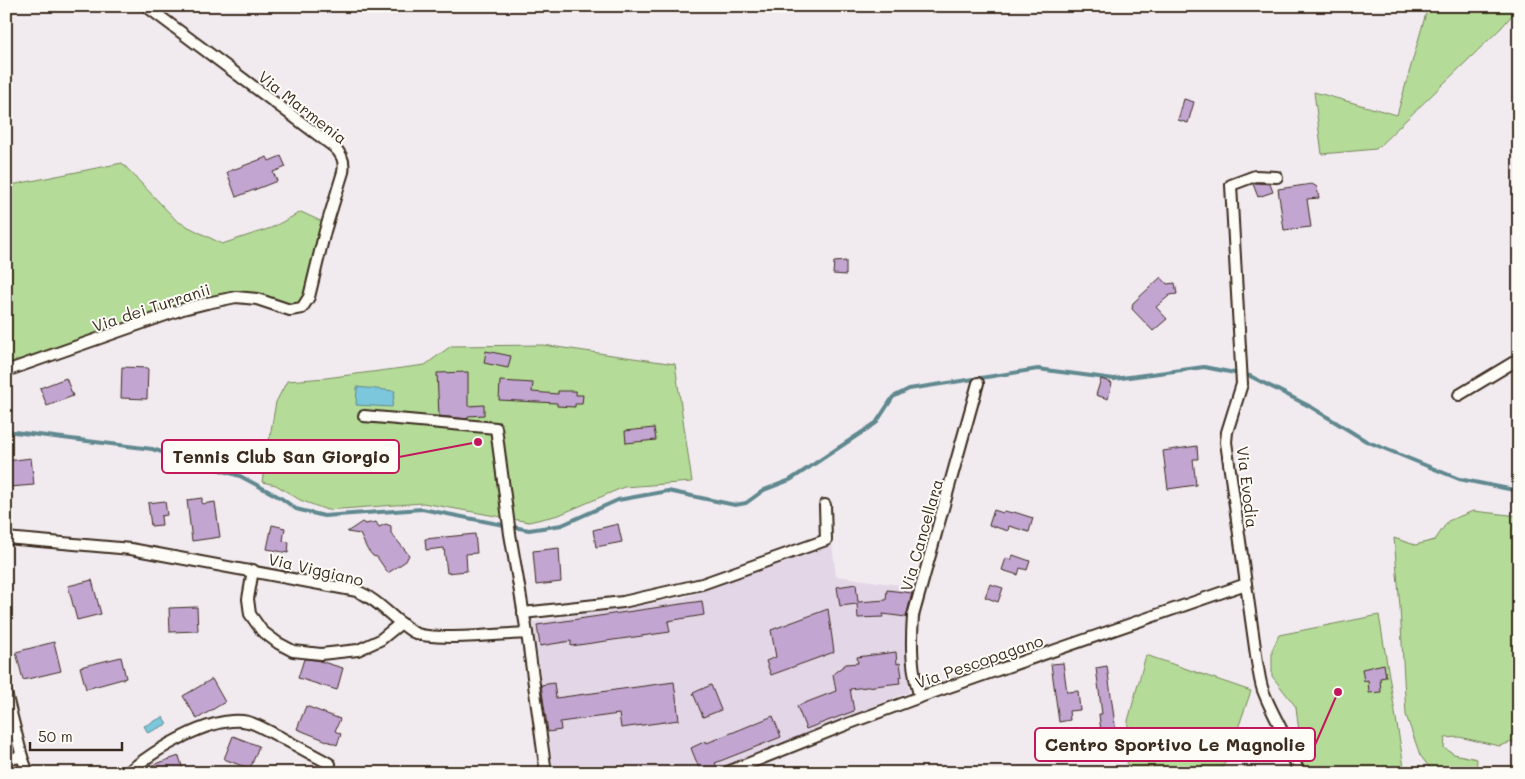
<svg xmlns="http://www.w3.org/2000/svg" width="1525" height="779" font-family="Mali,sans-serif">
<style>
.built{fill:#e3d6e7}
.green{fill:#b4dc98;stroke:#78835b}
.water{fill:#7bc7db;stroke:#61888f}
.lines{fill:none;stroke-linecap:round;stroke-linejoin:round}
.stream{stroke:#61888f;stroke-width:4}
.building{fill:#c3a5d2;stroke:#3b2a1e}
.street-casing{stroke:#3b2a1e;stroke-width:14}
.street{stroke:#fdfcf7;stroke-width:10}
.labels{text-anchor:middle;dominant-baseline:central;stroke-width:4;stroke-linejoin:round;paint-order:stroke}
.street-label{font-size:16px;fill:#3b2a1e;stroke:#fdfcf7}
.leader{fill:none;stroke:#c2185b;stroke-width:2}
.callout-dot{fill:#c2185b;stroke:#fdfcf7;stroke-width:2}
.callout{fill:#fdfcf7;stroke:#c2185b;stroke-width:2}
.callout-label{font-size:18px;text-anchor:middle;font-weight:bold;fill:#3b2a1e}
</style>
<rect width="100%" height="100%" fill="#f1ebf0"/>
<filter id="ink" filterUnits="userSpaceOnUse"><feTurbulence type="fractalNoise" baseFrequency=".02" numOctaves="2"/><feDisplacementMap in="SourceGraphic" scale="10" xChannelSelector="R" yChannelSelector="G"/><feConvolveMatrix kernelMatrix="1 2 1 2 8 2 1 2 1" color-interpolation-filters="sRGB"/></filter>
<g filter="url(#ink)">
<path class="built" d="M832,544l4,32 77,11 -7,45 3,60 -201,81h-154l-21,-151 147,-23z"/>
<g class="green">
<path d="M1428,6l91,1 -18,21 -125,121 -54,5 -8,-62 83,23z"/>
<path d="M122,163l55,58 45,23 49,-16 30,-16 26,12 -22,81 -58,-7 -84,19 -157,50v-181z"/>
<path d="M543,345l132,19 17,118 -68,5 -65,28 -30,7 -106,-19 -96,7 -27,-10 -24,-15 -14,-3 14,-80 11,-21 39,-3 99,-13 26,-19z"/>
<path d="M1473,511l46,5v224l-20,6 -40,-9 -14,1 -1,10 10,6 23,5 -1,14h-35l-12,-6 -9,-12 -14,-40 -6,-108 -6,-69 21,7 20,-5 13,-19z"/>
<path d="M1379,615l26,158h-101l-8,-66 -24,-31v-26l7,-15z"/>
<path d="M1146,655l105,36 -23,66 -9,16h-92l1,-52z"/>
</g>
<g class="water">
<path d="M357,387l38,4 -3,16 -36,-2z"/>
<path d="M163,717l4,7 -19,9 -4,-7z"/>
</g>
<g class="lines">
<path class="stream" d="M6,431l146,18 88,27 41,22 15,11 28,7 98,-7 107,21 33,-5 56,-25 50,-9 67,14 11,-2 18,-13 26,-10 86,-57 17,-26 16,-8 129,-20 76,10 90,-12 46,9 61,31 55,34 93,38 60,12"/>
</g>
<g class="building">
<path d="M1184,99l10,3 -6,21 -10,-3z"/>
<path d="M281,156l5,11 -13,5 4,9 -41,16 -9,-25 40,-15 2,4z"/>
<path d="M1256,183l14,1 3,8 -15,5 -5,-13z"/>
<path d="M1312,184l5,3 2,11 -12,1 4,28 -27,3 -6,-41z"/>
<path d="M846,261v14l-13,-1 1,-12z"/>
<path d="M1161,277l6,7 8,-1 2,11 -7,1 -14,12 11,12 -14,12 -21,-22 1,-6z"/>
<path d="M486,351l25,5 -3,12 -24,-5z"/>
<path d="M122,367l26,1 -1,31 -26,-1z"/>
<path d="M468,372v34l16,-1v10l-16,1v3l-29,-3 -2,-43z"/>
<path d="M66,378l7,18 -26,10 -7,-18z"/>
<path d="M1101,379l11,4 -4,16 -12,-4z"/>
<path d="M500,381l33,2 -1,9 26,2v-3h18v4h7l-1,9h-7v3l-18,-1v-3l-58,-3z"/>
<path d="M654,428l2,12 -30,3 -1,-12z"/>
<path d="M1197,446l1,13h-5l3,26 -28,4 -5,-38z"/>
<path d="M31,458l3,27 -24,2 -3,-26z"/>
<path d="M202,498v6l13,-2 5,35 -28,4 -5,-41z"/>
<path d="M165,501l2,14 -6,1 1,9 -11,1 -3,-23z"/>
<path d="M994,510l9,3 1,-2 9,2 1,-1 19,6 -4,14 -20,-6 -1,5 -19,-6z"/>
<path d="M362,522l3,2 11,-2 3,5 7,-3 5,2v7l18,22 -3,6 -18,12 -11,-16 -4,-1 -6,-7 -7,-15 -13,-2z"/>
<path d="M618,524l4,18 -26,5 -3,-17z"/>
<path d="M272,525l13,3 -2,13 6,1 -1,11 -21,-4z"/>
<path d="M475,534l2,19 -11,1 1,17 -20,2 -3,-25 -18,2 -1,-11z"/>
<path d="M559,548l2,34 -25,3 -3,-34z"/>
<path d="M1013,555l17,6 -3,9 -7,-2 -2,7 -16,-5 4,-12 5,2z"/>
<path d="M92,580l9,34 -24,6 -9,-34z"/>
<path d="M856,584l2,18 28,-2 1,-10 25,3 -6,24 -23,-3v3l-25,1 -1,-14 -17,2 -3,-19z"/>
<path d="M990,584l13,4 -5,14 -13,-5z"/>
<path d="M702,601l2,14 -36,6 2,11 -99,14v-5l-31,5 -3,-21z"/>
<path d="M197,607l1,24 -28,1 -1,-24z"/>
<path d="M828,609l6,43 -63,23 -5,-14 10,-4 -5,-27z"/>
<path d="M54,642l7,29 -38,9 -7,-28z"/>
<path d="M896,652l1,12 3,-1 2,14h-3l1,6 -50,6 4,22 -48,18 -9,-23 39,-15 -3,-17 13,-10 12,-1 -1,-6z"/>
<path d="M121,657l5,21 -40,11 -6,-22z"/>
<path d="M304,659l12,1 27,8 -6,22 -39,-12z"/>
<path d="M1063,663l4,29 11,-1 2,19 -11,1 1,9 -11,2 -8,-58z"/>
<path d="M1384,664l2,13 -6,1 1,14 -12,1 -1,-13 -4,1 -2,-12z"/>
<path d="M1107,666l11,81 -15,2 -4,-35h3l-6,-46z"/>
<path d="M212,679l13,23 -28,17 -14,-23z"/>
<path d="M674,682l5,38 -58,8 -2,-14 -59,8 1,8 -13,2 -7,-47 13,-2 2,15z"/>
<path d="M711,685l10,25 -18,7 -10,-24z"/>
<path d="M306,706l34,13 -5,12 6,3 -4,11 -40,-16z"/>
<path d="M773,716l8,21 -66,26 2,5 -11,5h-5l-10,-25 15,-7 1,2z"/>
<path d="M233,736l26,10 -9,23 -26,-10z"/>
<path d="M179,756l5,17h-30l-2,-8z"/>
</g>
<g class="lines">
<g class="street-casing">
<g id="street">
<path d="M1277,177l-22,-1 -24,9 11,199 -15,48 -1,10 31,220c2,10 3,22 7,31 11,28 27,48 34,80"/>
<path d="M6,371l177,-62 24,-6 29,-6 21,2 33,11 12,-2 7,-11 16,-66 18,-59c2,-11 -1,-18 -9,-25l-188,-141"/>
<path d="M1459,395l60,-36"/>
<path d="M364,416l132,12 14,106 17,99"/>
<path d="M6,538l125,11 226,42c22,9 36,29 56,41 18,10 89,2 114,1l19,140"/>
<path d="M253,570l-5,29 2,15 12,17 16,12 15,8 28,3 37,-4 22,-10 21,-17"/>
<path d="M523,613l100,-11 79,-18 124,-44 -1,-35"/>
<path d="M6,693l16,64 6,16"/>
<path d="M920,697c-9,-27 -9,-53 -7,-81l65,-233"/>
<path d="M6,759l16,-2"/>
<path d="M127,773c26,-22 85,-59 121,-51 12,3 23,11 34,16 16,9 32,17 48,26"/>
<path d="M725,773l125,-50 70,-26 326,-113"/>
</g>
</g>
<use href="#street" class="street"/>
</g>
</g>
<g class="labels">
<g class="street-label">
<text transform="translate(303 107) rotate(38)">Via Marmenia</text>
<text transform="translate(151 307) rotate(-18)">Via dei Turranii</text>
<text transform="translate(1248 487) rotate(83)">Via Evodia</text>
<text transform="translate(921 535) rotate(-74)">Via Cancellara</text>
<text transform="translate(316 569) rotate(13)">Via Viggiano</text>
<text transform="translate(979 661) rotate(-19)">Via Pescopagano</text>
</g>
</g>
<path class="leader" d="M478 442L399 457M1338 692L1315 745"/>
<g class="callout-dot">
<circle cx="478" cy="442" r="5"/>
<circle cx="1338" cy="692" r="5"/>
</g>
<g class="callout">
<rect x="162" y="440" width="237" height="33" rx="5"/>
<rect x="1035" y="728" width="280" height="33" rx="5"/>
</g>
<g class="callout-label">
<text x="281" y="463">Tennis Club San Giorgio</text>
<text x="1175" y="751">Centro Sportivo Le Magnolie</text>
</g>
<rect width="1525" height="779" fill="none" stroke="#fdfcf7" stroke-width="25"/>
<rect x="12" y="12" width="1500" height="754" fill="none" stroke="#3b2a1e" stroke-width="2" filter="url(#ink)"/>
<path d="M30 742v8h92v-8" fill="none" stroke="#3b2a1e" stroke-width="2.5"/>
<text x="38" y="742" font-size="15" fill="#3b2a1e" stroke="#fdfcf7" stroke-width="4" paint-order="stroke">50 m</text>
</svg>
